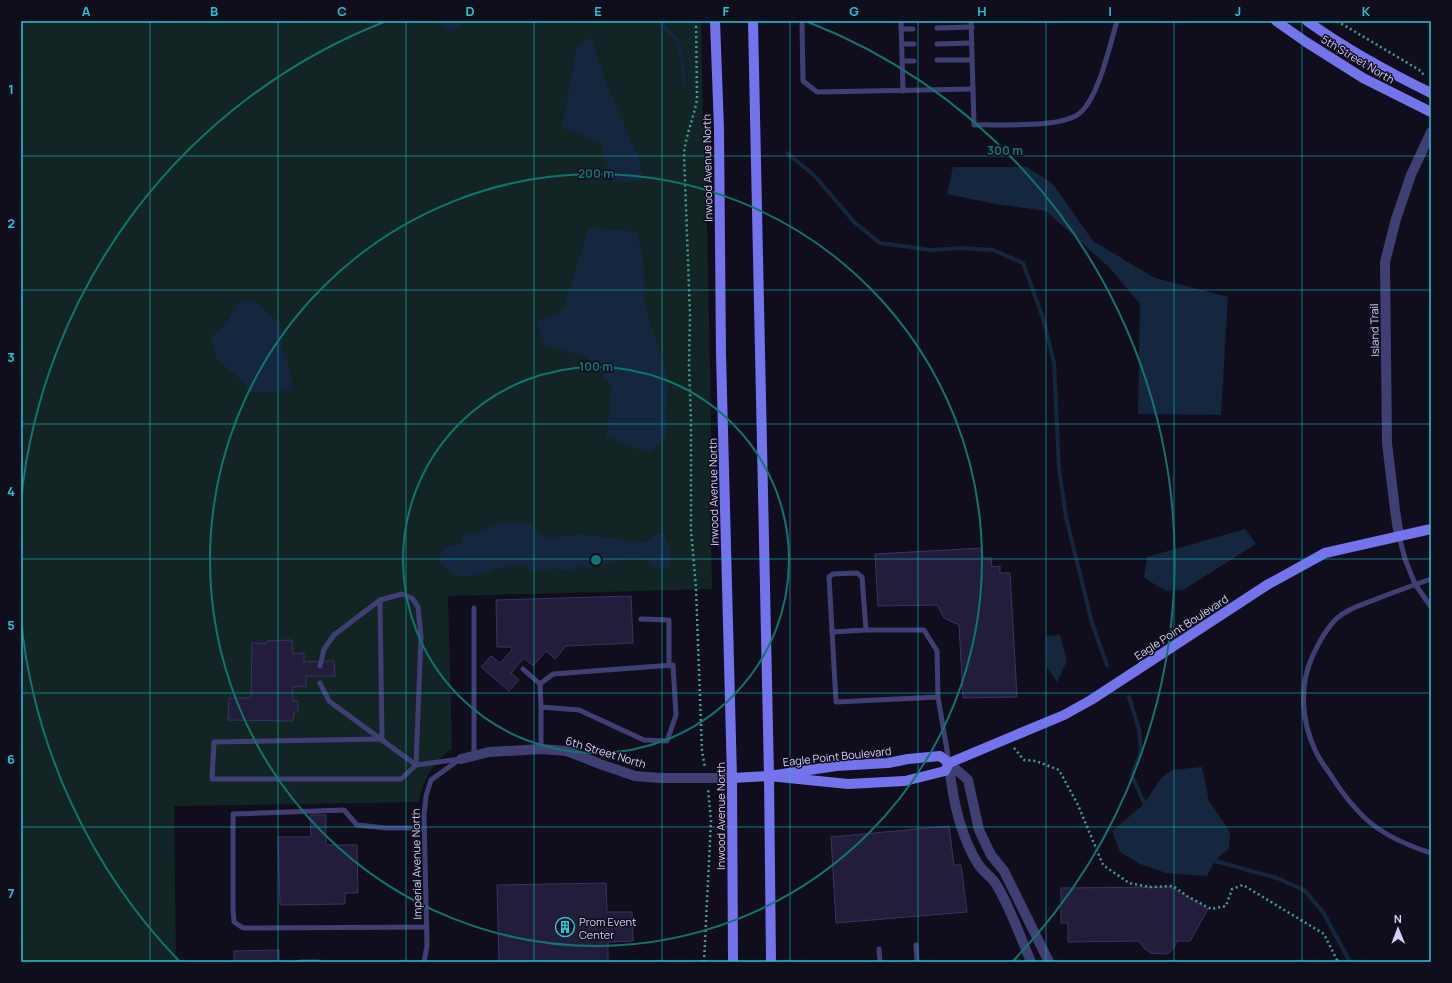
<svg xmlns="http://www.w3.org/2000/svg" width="1452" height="983" font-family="Manrope,sans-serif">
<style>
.green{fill:#122524}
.water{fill:#15263f}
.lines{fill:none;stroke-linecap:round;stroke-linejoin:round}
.stream{stroke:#15263f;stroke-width:4}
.building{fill:#221d3a;stroke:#3b3263}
.path{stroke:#3d9f97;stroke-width:2.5;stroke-dasharray:2 3;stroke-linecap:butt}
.lane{stroke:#403f74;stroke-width:5}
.street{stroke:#403f74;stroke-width:10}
.secondary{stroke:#7473eb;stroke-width:10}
.grid{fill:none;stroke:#1ec7d5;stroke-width:1;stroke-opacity:0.55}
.ring{fill:none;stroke:#0f766e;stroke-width:2}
.labels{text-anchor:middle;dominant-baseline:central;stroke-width:3;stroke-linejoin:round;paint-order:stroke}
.street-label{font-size:11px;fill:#d3cff8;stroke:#100e1c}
.poi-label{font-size:11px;fill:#d3cff8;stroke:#100e1c;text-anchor:start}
.centre{fill:#0f766e;stroke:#100e1c;stroke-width:2}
.ring-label{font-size:12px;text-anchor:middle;font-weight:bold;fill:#0f766e;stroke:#100e1c;stroke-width:3;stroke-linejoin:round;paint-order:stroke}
.neatline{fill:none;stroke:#1ec7d5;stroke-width:1.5}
.grid-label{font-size:13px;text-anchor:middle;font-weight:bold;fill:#1ec7d5}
</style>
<rect width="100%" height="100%" fill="#100e1c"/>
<path class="green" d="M21,21h680l2,101h2l7,347 -2,22 2,98 -264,7 4,153c-18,11 -30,32 -33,53l-245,4 2,156h-155z"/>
<g class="water">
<path d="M434,21h33l-15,11 -18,-9z"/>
<path d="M591,37l15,46 34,78 2,20 -29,1 -13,-39 -38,-15 15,-82z"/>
<path d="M953,167h74l26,17 40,57 62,37 73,19 -7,118 -83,-1 2,-110 -31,-37 -63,-56 -50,-7 -49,-10z"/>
<path d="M589,227l47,5 7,24 2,50 23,72 -2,57 -16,19 -44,-17 6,-52 -27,-28 -40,-12 -9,-23 27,-12z"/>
<path d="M252,299l29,25v21l10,26 1,20 -41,1 -8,-10 -26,-23 -7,-22 16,-12 11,-22z"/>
<path d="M504,522l11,2 7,-2 7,2 17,13 5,1 15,-3 4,2 7,-3 66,8 5,-1c4,-7 8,-8 15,-7l6,11 2,21c-3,1 -6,2 -9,2 -6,0 -9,-4 -14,-6 -5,-3 -13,-4 -18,-4 -21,1 -33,14 -55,8l-4,4 -8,1 -10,-3 -11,4h-5l-18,-7h-9l-6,3 -12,1 -3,3 -21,5 -13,-1c-3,-4 -5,-3 -8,-6 -4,-2 -6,-7 -8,-11l4,-11 17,-4 3,-8 18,-5z"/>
<path d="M1245,529l11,15 -73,46 -17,1 -22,-13 3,-21z"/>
<path d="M1060,635l7,26 -10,21 -10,-15 -1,-31z"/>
<path d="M1202,767l7,34 21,31 -1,16 -14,13 -8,15 -41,-3 -26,-9 -20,-12 -8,-21 32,-27 18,-27 10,-7z"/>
</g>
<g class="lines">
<g class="stream">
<path d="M659,21l19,20 4,15 2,29"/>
<path d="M787,153l27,22 40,47 26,21 51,7 31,-2 31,2 30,13 20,55 11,45 5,105 7,49 26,106 15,42"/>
<path d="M1129,697l10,32 2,22 -9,25 14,31"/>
<path d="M1211,859l4,2 62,17 27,12 19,22 27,50"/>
</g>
</g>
<g class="building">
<path d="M982,548l1,10h8l1,9 8,-1v7h10l7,124 -54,1 -4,-73 -15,-7 -7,-13 -59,1 -3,-52z"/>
<path d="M631,596l2,47 -67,3 -11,13 -9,-8 -13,15 -9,-8 -13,15 8,7 -10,11 -28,-24 10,-11 9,7 12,-13 -1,-3h-14l-1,-47z"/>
<path d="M292,640l1,14 11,-1v9l30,-1 1,15h-29v10l-14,1 1,14h5v11h-4l-1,9 -65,-1 1,-22h22l1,-55 14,1v-3z"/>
<path d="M310,815h16v30h31l1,48h-13v11l-65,1 -2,-68h33z"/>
<path d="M949,826l5,39h7l6,47 -131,11 -5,-86z"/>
<path d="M606,883l1,29h25l1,29 -25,1v20h-109l-2,-77z"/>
<path d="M1170,887l38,22 -18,32h-13l-4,8 -6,5 -16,-1 -7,-5 -5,-7 -71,1v-19h-7v-35z"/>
<path d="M279,950v12h-45v-11z"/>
</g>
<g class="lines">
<g class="path">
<path d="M696,21l1,78c-3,19 -11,35 -13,54l6,163 -1,49 2,56v109l5,58 6,163 3,17"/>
<path d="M1337,21l84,50 4,6"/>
<path d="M1014,748l10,12 12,1 23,9 19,35 25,60 26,18 20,4 24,-1 14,10 24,13 15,-3 6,-17 11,-4 81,49 14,28"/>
<path d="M704,962l7,-141 -3,-32"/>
</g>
<g class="lane">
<path d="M802,21l1,60 14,11 156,-3"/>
<path d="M901,21l2,70"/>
<path d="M971,21l3,104c25,-1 90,4 107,-13 18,-17 29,-67 36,-91"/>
<path d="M937,28l35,-1"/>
<path d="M901,29h12"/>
<path d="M902,44h12"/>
<path d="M937,44l35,-1"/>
<path d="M937,60h35"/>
<path d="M902,61h12"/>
<path d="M1399,536l6,23 10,25 16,23"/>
<path d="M1431,579c-17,6 -34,12 -52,19 -14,6 -31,10 -43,21 -10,10 -17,23 -23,36 -14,30 -12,66 3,97 4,9 11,17 16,25 10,16 21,30 35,43 17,15 42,26 64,33"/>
<path d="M641,619l28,1v46"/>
<path d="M832,632l34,-2"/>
<path d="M673,665l3,50 -9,26 -23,-1 -65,-30 -38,-3 -1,-23 13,-10z"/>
<path d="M320,666l4,-17 10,-14 46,-35 22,-6 10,4 6,9 3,30 -5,128 45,-6"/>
<path d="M523,669l17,15"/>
<path d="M320,683l9,18 87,64 -15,14h-189l2,-37 168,-3 -2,-139"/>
<path d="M938,697l-102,5 -7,-125 4,-3 24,-1 5,4 4,53h58l13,21 1,46 11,65"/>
<path d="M541,749v-42"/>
<path d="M474,755v-147"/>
<path d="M424,828h-38l-29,-3 -13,-15 -111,4v95l1,13 9,6 184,-1"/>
<path d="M916,945l1,17"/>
<path d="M879,949l1,13"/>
<path d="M300,962h18"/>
<path d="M424,962l3,-16 -3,-131 2,-19 5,-16 29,-21"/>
</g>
<g class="street">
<path d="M1399,536l-4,-26 -8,-67 -2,-181 11,-43 15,-44 20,-43"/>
<path d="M461,759l28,-7 52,-3 26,2 33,13 35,12 25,2h72"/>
<path d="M949,763l19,17 11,50 12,25 13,16 45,91"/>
<path d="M949,763c3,33 11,72 29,101 5,8 13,12 18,20 15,25 24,52 35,78"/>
</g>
<g class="secondary">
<path d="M715,21l4,108 2,225 11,424 1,184"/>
<path d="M753,21l16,755 2,186"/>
<path d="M1276,21l30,21 57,36 68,34"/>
<path d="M1307,21c39,28 81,51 124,72"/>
<path d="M769,776l79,8 57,-3 40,-10 4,-8 115,-48 27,-15 176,-115 58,-32 106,-24"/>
<path d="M732,778l37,-2 67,-10 52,-3 20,-4 32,-3 9,7"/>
</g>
</g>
<path class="grid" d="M150,21v941M278,21v941M406,21v941M534,21v941M662,21v941M790,21v941M918,21v941M1046,21v941M1174,21v941M1302,21v941M21,156h1410M21,290h1410M21,424h1410M21,559h1410M21,693h1410M21,827h1410"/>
<g class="ring">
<circle cx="596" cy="560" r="193"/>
<circle cx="596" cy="560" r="386"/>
<path d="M180 962A578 578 0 0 1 21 620M21 500A578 578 0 0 1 384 22M808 22A578 578 0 0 1 1012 962"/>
</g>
<defs>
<g id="building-ring" transform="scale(1)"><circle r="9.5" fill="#100e1c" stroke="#1ec7d5" stroke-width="1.5"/><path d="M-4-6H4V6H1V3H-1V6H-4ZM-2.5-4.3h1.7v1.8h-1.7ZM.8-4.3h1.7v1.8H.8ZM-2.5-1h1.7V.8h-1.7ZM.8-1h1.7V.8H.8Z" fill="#1ec7d5"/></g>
</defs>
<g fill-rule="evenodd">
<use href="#building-ring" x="565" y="927"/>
</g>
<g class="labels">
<g class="street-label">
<text transform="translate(1358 59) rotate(31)">5th Street North</text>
<text transform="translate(707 168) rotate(-91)">Inwood Avenue North</text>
<text transform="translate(1374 330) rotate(-91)">Island Trail</text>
<text transform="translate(713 492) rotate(-91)">Inwood Avenue North</text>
<text transform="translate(1181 627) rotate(-33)">Eagle Point Boulevard</text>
<text transform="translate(606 752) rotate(17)">6th Street North</text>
<text transform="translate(837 756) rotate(-6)">Eagle Point Boulevard</text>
<text transform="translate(720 816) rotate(-90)">Inwood Avenue North</text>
<text transform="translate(416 864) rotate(-91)">Imperial Avenue North</text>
</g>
<g class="poi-label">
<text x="579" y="921">Prom Event<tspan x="579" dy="13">Center</tspan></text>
</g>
</g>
<circle cx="596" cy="560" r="6" class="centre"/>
<g class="ring-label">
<text x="1005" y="155">300 m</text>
<text x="596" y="178">200 m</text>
<text x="596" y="371">100 m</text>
</g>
<rect width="1452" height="983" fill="none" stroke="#100e1c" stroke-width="44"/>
<g transform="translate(1398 929) rotate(359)" stroke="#100e1c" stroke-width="3" paint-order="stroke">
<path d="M0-3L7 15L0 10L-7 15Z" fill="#d3cff8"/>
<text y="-6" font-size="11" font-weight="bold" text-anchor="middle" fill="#d3cff8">N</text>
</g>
<rect x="22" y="22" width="1408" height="939" class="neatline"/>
<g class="grid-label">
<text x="86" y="16">A</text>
<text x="214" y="16">B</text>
<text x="342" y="16">C</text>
<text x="470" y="16">D</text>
<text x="598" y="16">E</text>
<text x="726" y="16">F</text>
<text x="854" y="16">G</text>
<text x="982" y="16">H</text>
<text x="1110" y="16">I</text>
<text x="1238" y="16">J</text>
<text x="1366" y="16">K</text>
<text x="11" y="94">1</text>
<text x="11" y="228">2</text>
<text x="11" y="362">3</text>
<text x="11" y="496">4</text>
<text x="11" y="630">5</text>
<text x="11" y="764">6</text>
<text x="11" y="898">7</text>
</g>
</svg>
